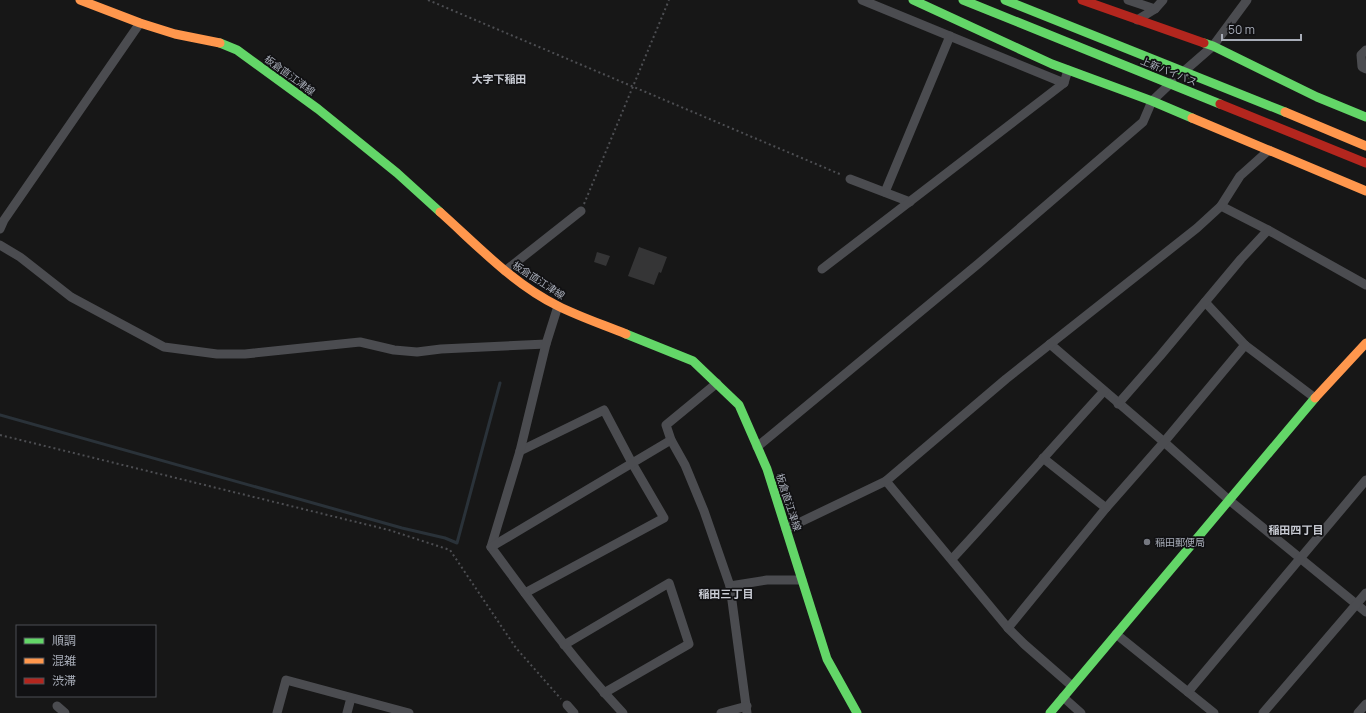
<svg xmlns="http://www.w3.org/2000/svg" width="1366" height="713" font-family="Manrope,'Noto Sans JP',sans-serif">
<style>
.lines{fill:none;stroke-linecap:round;stroke-linejoin:round}
.stream{stroke:#2a3239;stroke-width:3}
.building{fill:#353536}
.path{stroke:#4d4e52;stroke-width:2;stroke-dasharray:2 3;stroke-linecap:butt}
.street{stroke:#4b4c50;stroke-width:9}
.fast{stroke:#63d668;stroke-width:9}
.slow{stroke:#ff974d;stroke-width:9}
.jam{stroke:#b3261e;stroke-width:9}
.poi-dot{fill:#757880;stroke:#111113;stroke-width:1.5}
.labels{text-anchor:middle;dominant-baseline:central;stroke-width:3.5;stroke-linejoin:round;paint-order:stroke}
.street-label{font-size:10px;fill:#a8adb8;stroke:#111113}
.poi-label{font-size:10px;fill:#a8adb8;stroke:#111113;text-anchor:start}
.neighbourhood-label{font-size:11px;font-weight:bold;fill:#c9ccd4;stroke:#111113}
</style>
<rect width="100%" height="100%" fill="#171717"/>
<g class="lines">
<path class="stream" d="M0,415l402,113 43,10 12,5 43,-160"/>
</g>
<g class="building">
<path d="M639,247l28,10 -6,16 -2,-1 -5,13 -26,-9z"/>
<path d="M597,252l13,4 -4,10 -12,-4z"/>
</g>
<g class="lines">
<g class="path">
<path d="M428,0l414,175"/>
<path d="M584,204l85,-204"/>
<path d="M0,435l389,95 61,20 66,98 45,51"/>
</g>
<g class="street">
<path d="M862,0l202,83"/>
<path d="M1128,0l27,9"/>
<path d="M1137,20l18,-11 8,-9"/>
<path d="M1366,50l-5,5 1,12 4,2"/>
<path d="M1182,73l31,-27 34,-46"/>
<path d="M850,179l60,23"/>
<path d="M885,192l65,-156"/>
<path d="M1221,206l47,24 98,55"/>
<path d="M0,229l4,-9 136,-197"/>
<path d="M0,245l20,12 51,40 93,50 53,7h28l115,-12 34,8 23,2 24,-3 105,-5"/>
<path d="M822,269l242,-186 4,-13"/>
<path d="M505,271l76,-60"/>
<path d="M1205,302l40,43 70,53"/>
<path d="M1050,344l114,98 65,58 137,112"/>
<path d="M717,383l-51,42 5,15 14,25 19,46 26,75 17,127"/>
<path d="M1118,404l42,-48 81,-97 27,-29"/>
<path d="M757,447l221,-183 165,-142 9,-21 20,-19"/>
<path d="M520,451l84,-41 28,53 32,55 -139,75"/>
<path d="M1043,458l63,50"/>
<path d="M886,481l122,147 16,16 48,42"/>
<path d="M786,529l100,-48 120,-102 191,-151 24,-22 19,-30 29,-26"/>
<path d="M491,547l29,-96 26,-107 12,-38"/>
<path d="M491,547c42,57 83,114 132,166"/>
<path d="M491,547l180,-107"/>
<path d="M952,559c51,-55 101,-112 152,-168"/>
<path d="M730,586l37,-6h35"/>
<path d="M1008,628l98,-120 58,-66 81,-97"/>
<path d="M1116,634l98,79"/>
<path d="M564,645l105,-62 20,61 -85,49"/>
<path d="M1188,692l178,-212"/>
<path d="M1063,697l18,16"/>
<path d="M567,705l7,8"/>
<path d="M57,706l8,7"/>
<path d="M277,713l9,-33 123,33"/>
<path d="M347,713l4,-15"/>
<path d="M721,713l26,-7"/>
<path d="M1263,713l103,-120"/>
<path d="M1358,713l8,-9"/>
</g>
<g class="fast">
<path d="M913,0l139,64 100,37 40,17"/>
<path d="M963,0l257,104"/>
<path d="M1005,0l280,112"/>
<path d="M220,43l17,7 81,59 79,64 43,39"/>
<path d="M1204,43l9,3 104,51 49,20"/>
<path d="M626,334l67,27 46,44 28,64 60,190 30,54"/>
<path d="M1050,713l265,-315"/>
</g>
<g class="slow">
<path d="M80,0l60,23 35,11 45,9"/>
<path d="M1285,112l81,34"/>
<path d="M1192,118l174,73"/>
<path d="M440,212c37,33 73,72 118,94 22,11 46,19 68,28"/>
<path d="M1315,398l51,-55"/>
</g>
<g class="jam">
<path d="M1082,0l122,43"/>
<path d="M1220,104l146,59"/>
</g>
</g>
<circle class="poi-dot" cx="1147" cy="542" r="4"/>
<g class="labels">
<g class="street-label">
<text transform="translate(1169 71) rotate(22)">上新バイパス</text>
<text transform="translate(290 75) rotate(36)">板倉直江津線</text>
<text transform="translate(539 280) rotate(33)">板倉直江津線</text>
<text transform="translate(789 502) rotate(72)">板倉直江津線</text>
</g>
<g class="poi-label">
<text x="1155" y="542">稲田郵便局</text>
</g>
<g class="neighbourhood-label">
<text x="499" y="78">大字下稲田</text>
<text x="1296" y="529">稲田四丁目</text>
<text x="726" y="593">稲田三丁目</text>
</g>
</g>
<rect x="16" y="625" width="140" height="72" fill="#111113" stroke="#4d4f55"/>
<rect x="24" y="638" width="20" height="6" fill="#63d668" stroke="#4d4f55"/>
<text x="52" y="645" font-size="12" fill="#a8adb8">順調</text>
<rect x="24" y="658" width="20" height="6" fill="#ff974d" stroke="#4d4f55"/>
<text x="52" y="665" font-size="12" fill="#a8adb8">混雑</text>
<rect x="24" y="678" width="20" height="6" fill="#b3261e" stroke="#4d4f55"/>
<text x="52" y="685" font-size="12" fill="#a8adb8">渋滞</text>
<path d="M1222 34v6h79v-6" fill="none" stroke="#a8adb8" stroke-width="2"/>
<text x="1228" y="34" font-size="12" fill="#a8adb8" stroke="#111113" stroke-width="3" paint-order="stroke">50 m</text>
</svg>
